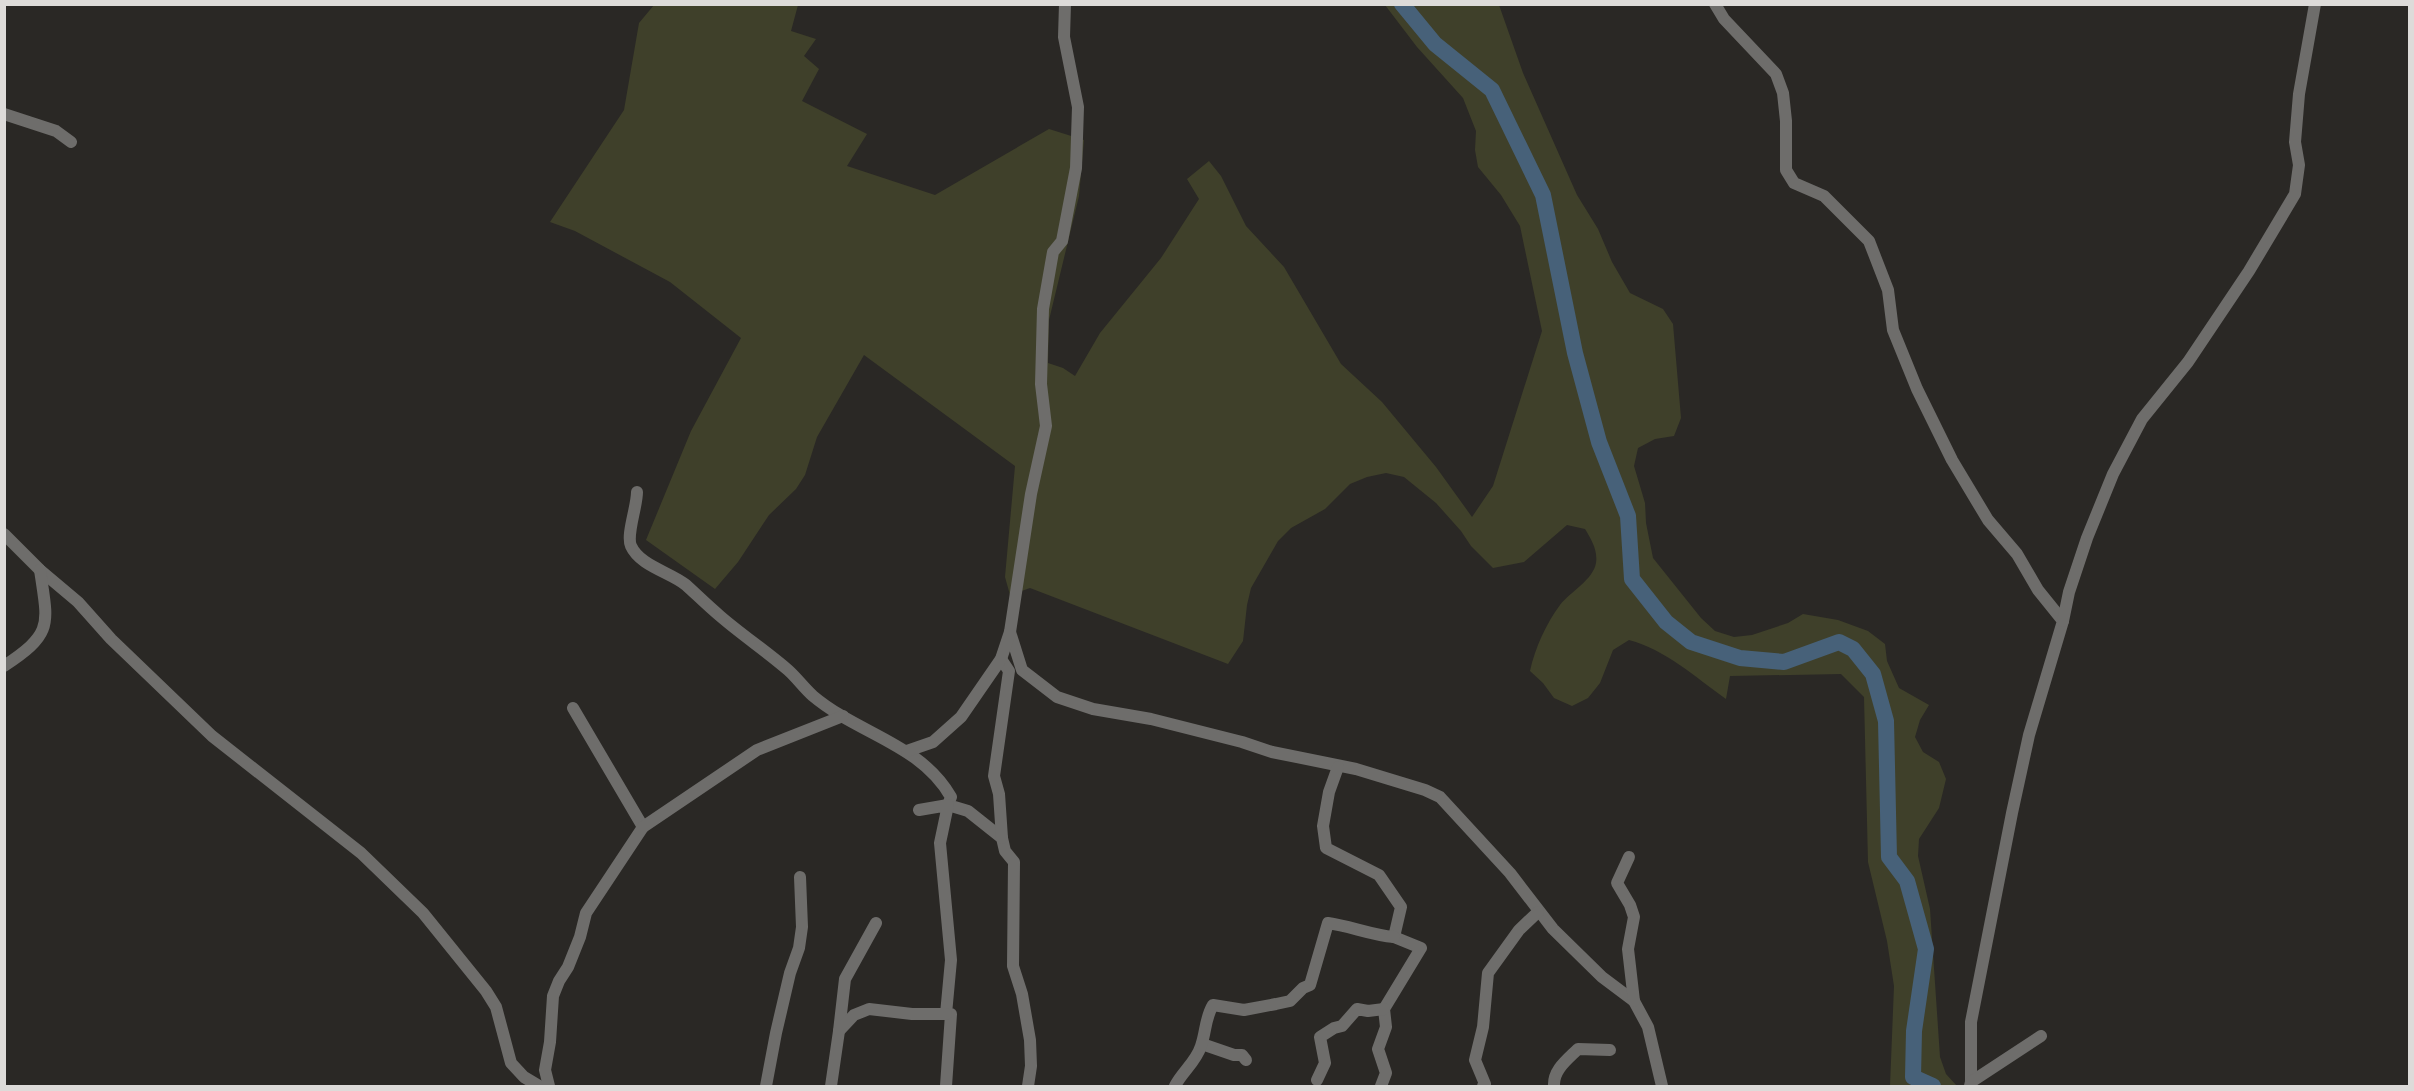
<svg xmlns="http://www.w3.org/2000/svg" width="2414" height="1091" font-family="'PT Sans Narrow',sans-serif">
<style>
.green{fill:#3f402a}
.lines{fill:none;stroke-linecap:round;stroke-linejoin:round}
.river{stroke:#476179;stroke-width:16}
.minor{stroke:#6e6d6b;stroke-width:12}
</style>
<rect width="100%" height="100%" fill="#2a2825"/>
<path class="green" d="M654,5h144l-7,26 25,8 -12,17 15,13 -17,32 65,33 -20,32 88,29 114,-66 35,11 -5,56 -30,124 -1,43 15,5 12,8 25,-43 61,-75 38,-59 -12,-20 22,-18 12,15 25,50 38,41 57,97 41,38 54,65 36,50 21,-31 49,-155 -22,-105 -19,-31 -23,-28 -3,-17 1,-19 -13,-33 -46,-51 -32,-42h114l24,68 54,122 21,34 14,33 18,31 33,16 10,15 8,94 -7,18 -19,3 -17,9 -4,18 11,37 1,20 7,35 48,60 14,13 19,6 18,-2 36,-12 15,-9 35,6 30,11 17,13 2,17 12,27 30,17 -9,15 -5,17 8,15 16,10 7,17 -7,29 -20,31 -1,17 12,53 10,148 6,17 11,12h-67l4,-100 -7,-45 -19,-79 -4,-165 -23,-23 -111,2 -4,23c-31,-22 -60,-49 -97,-59l-16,10 -13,33 -12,15 -16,8 -18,-8 -11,-15 -13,-12c5,-23 16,-47 30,-66 10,-13 33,-25 36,-42 2,-13 -5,-24 -11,-34l-18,-4 -43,37 -31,6 -22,-22 -10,-15 -25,-28 -32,-26 -18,-4 -19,4 -17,7 -25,25 -34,19 -13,13 -27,47 -4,17 -4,36 -15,23 -198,-76 -20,7 -5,-18 10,-111 -151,-111 -47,82 -12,38 -9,14 -27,26 -31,47 -23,27 -69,-49 45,-109 50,-93 -71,-56 -95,-51 -25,-9 74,-112 15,-87z"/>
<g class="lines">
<path class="river" d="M1402,4l33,40 57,46 51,105 32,158 24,89 29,74 4,63 34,43 25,20 49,16 44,4 55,-20 14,7 20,25 13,47 3,136 18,24 19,68 -12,82 -1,46 20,9"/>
<g class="minor">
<path d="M1715,4l9,15 52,55 7,19 3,28v49l8,13 30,13 45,45 19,49 5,40 24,59 35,71 36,60 29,34 21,36 25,31 -34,114 -17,78 -41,209v60"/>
<path d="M4,114l52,17 15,11"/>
<path d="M637,492c0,15 -11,43 -6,54 9,20 39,26 55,39 11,10 22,21 34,31 22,19 46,35 68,54 9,8 16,18 25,26 45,38 108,48 138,101l-3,8 20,6 34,27 3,13 9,11 -1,104 9,28 8,46 1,26 -3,20"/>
<path d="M4,534l36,36 38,32 33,37 101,97 149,117 62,60 63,78 10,16 15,56 13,14 15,9"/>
<path d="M2063,621l6,-29 18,-54 26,-64 29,-55 46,-57 61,-91 46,-77 4,-29 -4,-23 4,-48 16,-90"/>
<path d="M1010,632l12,38 35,27 36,12 58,10 91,23 30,10 84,17 69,21 15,7 70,76 43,56 49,48 32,24 14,26 14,59"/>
<path d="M1001,659l8,12 -15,105 5,18 3,44"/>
<path d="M4,666c50,-33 44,-41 36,-96"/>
<path d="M573,708l70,119"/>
<path d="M907,751l26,-9 28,-25 40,-58 9,-27 21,-138 15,-68 -5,-42 2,-75 10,-57 9,-11 14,-73 2,-61 -14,-70 1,-33"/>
<path d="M1338,767l-9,25 -6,34 3,22 53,27 22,32 -7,30 27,11 -37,61 2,18 -8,22 8,24 -5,13"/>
<path d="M919,810l29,-5 -8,38 11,117 -5,54h5l-5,72"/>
<path d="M1629,857l-12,26 13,22 4,12 -6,32 6,52"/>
<path d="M839,1031l6,-52 31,-56"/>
<path d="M1202,1044l32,11h8l4,5"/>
<path d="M1317,1080l8,-17 -5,-26 14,-9 8,-2 15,-17 11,2 16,-2"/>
<path d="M549,1086l-4,-16 5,-28 3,-46 6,-15 9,-14 12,-30 6,-24 57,-86 114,-77 86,-34"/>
<path d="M766,1086l10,-53 14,-60 9,-25 3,-21 -2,-50"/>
<path d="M831,1086l8,-55 15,-16 15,-6 43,5h34"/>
<path d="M1175,1086c7,-14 21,-24 26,-40 5,-14 4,-28 12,-41l31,5 32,-6 14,-3 13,-13 7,-3 18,-62c22,3 43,12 66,14"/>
<path d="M1483,1086l2,-2 -10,-24 8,-33 5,-54 31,-43 19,-18"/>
<path d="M1554,1086c-1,-16 13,-26 24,-37l32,1"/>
<path d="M1970,1086l1,-4 70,-46"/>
</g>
</g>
<rect width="2414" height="1091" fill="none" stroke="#dddbd9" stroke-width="12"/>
</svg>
